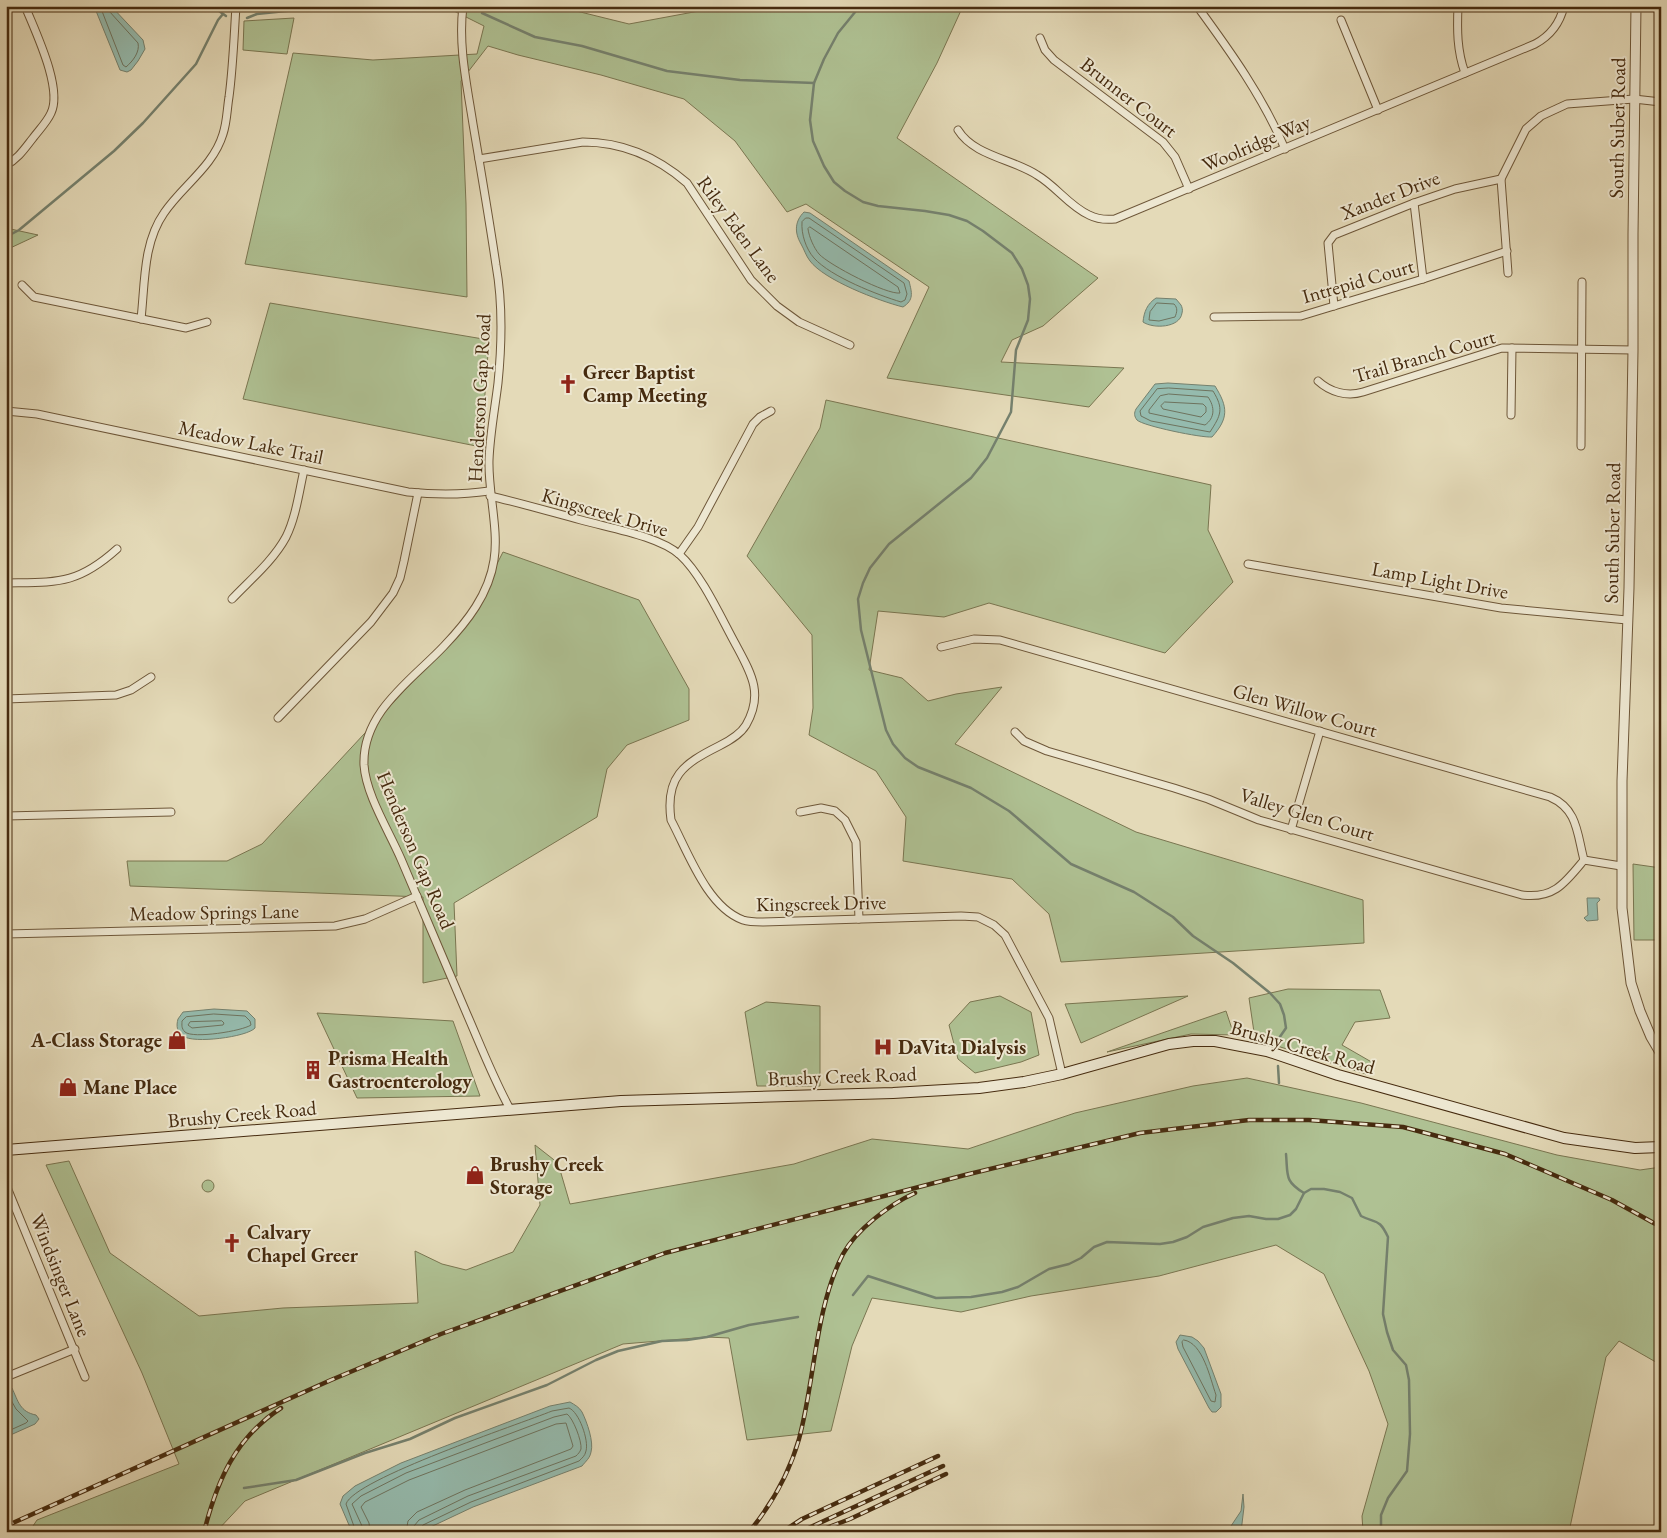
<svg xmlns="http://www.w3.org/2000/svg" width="1667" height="1538" font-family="'EB Garamond',serif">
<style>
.green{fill:#afc193;stroke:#7a7651}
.water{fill:#95bbae;stroke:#75816e}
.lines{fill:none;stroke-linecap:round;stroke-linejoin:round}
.shore{stroke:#6e735e;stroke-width:1}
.stream{stroke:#75816e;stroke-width:2.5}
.minor-casing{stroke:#6e5739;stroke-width:9}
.tertiary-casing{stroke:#6e5739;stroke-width:11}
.secondary-casing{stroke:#462b0f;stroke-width:12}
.minor{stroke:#ede7d1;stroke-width:7}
.tertiary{stroke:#ede7d1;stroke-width:9}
.secondary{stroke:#ede7d1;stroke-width:10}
.rail-casing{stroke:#462b0f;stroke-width:4.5}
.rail{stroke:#ede7d1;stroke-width:2.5;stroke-dasharray:8;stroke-linecap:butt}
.labels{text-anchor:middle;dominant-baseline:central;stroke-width:4;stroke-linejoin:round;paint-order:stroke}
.street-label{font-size:20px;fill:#462b0f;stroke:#ede7d1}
.poi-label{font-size:20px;font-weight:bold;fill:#462b0f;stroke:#ede7d1;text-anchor:start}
</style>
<rect width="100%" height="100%" fill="#e4dab8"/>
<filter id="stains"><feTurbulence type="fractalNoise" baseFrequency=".004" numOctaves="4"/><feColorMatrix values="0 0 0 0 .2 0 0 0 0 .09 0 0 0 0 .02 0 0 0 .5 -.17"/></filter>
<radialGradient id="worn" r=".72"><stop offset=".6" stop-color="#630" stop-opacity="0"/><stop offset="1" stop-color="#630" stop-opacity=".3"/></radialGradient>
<g class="green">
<path d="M444,6h112l73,18 97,-18h237l-26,57 -40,75 201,140 -55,48 -31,14 -11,22 123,6 -35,39 -202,-29 42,-91 -123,-83 -19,8 -52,-71 -51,-42 -83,-24 -83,-20 -30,-9 -27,35 5,123 1,93 -222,-33 48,-211 80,7 104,-6 7,-28z"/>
<path d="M294,18l-7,36 -44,-4 1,-29z"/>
<path d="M6,228l32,7 -32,15z"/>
<path d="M270,303l219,37 -8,107 -238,-48z"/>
<path d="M826,400l385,85 -3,45 25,52 -68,71 -176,-50 -45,14 -66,-6 -9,59 33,8 26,23 28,-7 46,-7 -47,57 181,88 227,68 1,43 -303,19 -12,-48 -37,-35 -109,-18 3,-44 -30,-46 -67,-36 4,-27 -1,-73 -65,-79 73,-128z"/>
<path d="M503,552l136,48 50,89v31l-62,25 -20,24 -10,48 -143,86 3,73 -34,7v-86l-293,-11 -3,-25h100l35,-17 205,-221z"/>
<path d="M1633,864l28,4v72h-27z"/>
<path d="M1288,989l92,1 10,28 -35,4 -13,23 33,19 -9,10 -111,-35 -6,-41z"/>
<path d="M1000,996l31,16 8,43 -18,7 -46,11 -17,-14 -9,-34 21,-23z"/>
<path d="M1188,996l-107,47 -16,-39z"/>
<path d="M766,1002l54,4v80h-63l-12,-74z"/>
<path d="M1226,1011l8,24 -43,-1 -84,18z"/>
<path d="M317,1013l136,8 27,75 -123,2z"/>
<path d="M1247,1078l114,25 196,52 83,15 21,-3v198l-42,-24 -13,16 -37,175h-206l-1,-16 26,-92 -19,-53 -45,-97 -48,-29 -117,31 -128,20 -70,16 -89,-14 -20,48 -21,85 -84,9 -18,-102 -22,-1 -84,7 -378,157 -29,31h-187l8,-12 142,-56 -37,-91 -96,-208 23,-4 41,92 89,63 84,-8 135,-5 -3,-52 27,13 24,6 47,-18 27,-47 -5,-60 23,18 12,41 224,-40 78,-25 96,10 107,-36 118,-27z"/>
<circle cx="208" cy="1186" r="6"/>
</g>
<g class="water">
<path d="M94,6h17l32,34 2,9 -7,12 -7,9 -4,2 -7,-2z"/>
<path d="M804,212l6,1 99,68c3,12 5,19 -6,26 -24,-6 -79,-27 -93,-46 -4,-5 -6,-12 -9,-17 -7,-12 -6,-23 3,-32z"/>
<path d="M1156,298l20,1 5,6c1,2 2,5 1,8 -2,15 -29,16 -39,9 1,-10 4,-18 13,-24z"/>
<path d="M1168,383l47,3c13,21 14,32 -3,51 -10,1 -69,-11 -75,-17 -3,-4 -3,-7 -1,-11l19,-25z"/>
<path d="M1587,898h12l1,2 -3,3 1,17 -11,1 -3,-3 4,-3z"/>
<path d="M214,1009l33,2 8,8v9c-8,9 -62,16 -72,8 -6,-4 -7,-10 -5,-17l5,-7z"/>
<path d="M1180,1335l12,2 6,4 6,7 17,46v13l-5,5h-4l-3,-4 -31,-59 -2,-7z"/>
<path d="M6,1386l6,2c6,13 8,24 24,27l3,4 -4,5 -29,13z"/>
<path d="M570,1402c5,3 9,5 12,10 5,10 12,30 9,40 -1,6 -5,9 -9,14l-109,41 -53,25h-68l-12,-28 3,-8 12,-10 46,-23 149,-57z"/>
<path d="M1243,1494l1,13 -3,25h-14l14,-21z"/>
</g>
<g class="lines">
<g class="shore">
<path d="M100,6l23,59 3,2c7,-6 14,-15 12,-24l-29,-32 -1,-5"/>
<path d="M806,218h3l95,65 3,11 -2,6 -4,2c-23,-7 -70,-25 -87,-44 -8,-9 -13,-24 -12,-36z"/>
<path d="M810,227l88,60 2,6c-13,2 -71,-28 -81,-39 -5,-6 -10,-17 -11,-25z"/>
<path d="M1157,303l17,1c4,4 3,8 1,13l-16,4 -10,-1 1,-8z"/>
<path d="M1169,388l44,3c11,18 8,24 -3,41l-59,-11 -10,-5 -1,-5 17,-22z"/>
<path d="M1169,394l39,3c7,10 7,21 -3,28l-56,-12v-3l11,-14z"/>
<path d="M1165,402l38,2 3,3v5l-5,5 -38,-8 -2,-3z"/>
<path d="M214,1014l31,2 5,5 1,4c-9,6 -58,14 -66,7 -4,-4 -3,-7 -3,-11l4,-4z"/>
<path d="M222,1021l2,2 -1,2 -31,3 -4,-3 2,-3z"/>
<path d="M1184,1340c19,3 26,38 32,55l-1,7 -4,-1 -28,-54 -1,-5z"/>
<path d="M6,1391l10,18 12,12 -2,2 -20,9"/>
<path d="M356,1532l-10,-28c8,-25 174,-80 206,-93l17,-3c10,4 20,32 17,43 -1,5 -4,7 -7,10l-108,41 -48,23 -4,7"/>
<path d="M363,1532l-1,-6 -10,-22 9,-8 45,-23 148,-56 13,-3c6,4 15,27 14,35 -1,3 -3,5 -5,7l-108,40 -49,24 -5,6 -1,6"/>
<path d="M370,1532l-1,-9 -8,-16 4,-5 44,-22 147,-56 10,-1 7,23 -2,3 -106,41 -48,22 -9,9 -2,11"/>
</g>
<g class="stream">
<path d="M212,6l14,10"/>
<path d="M860,6l-22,27 -14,26 -10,24 -4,37 3,21 11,25 10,16 11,9 18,11 15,4 47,5 24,4 18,6 16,10 29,22 10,16 6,16 2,14 -2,21 -12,30 -5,62 -24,46 -16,20 -82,66 -19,24 -7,15 -5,16 3,31 25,100 7,14 12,14 13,9 53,21 38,23 62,53 63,28 39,25 20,19 40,27 37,30 10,11 4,11 2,13 -9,13"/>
<path d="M482,13l53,24 47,9 85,25 73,9 74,3"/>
<path d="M247,18l10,-4 48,-5 5,-3"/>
<path d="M6,237l13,-7 95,-79 29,-28 53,-59 22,-44 5,-6"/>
<path d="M1278,1066l1,17"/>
<path d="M1286,1154c2,21 -2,27 18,39"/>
<path d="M853,1295l15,-19 68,22 35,-1 31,-5 16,-5 31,-18 20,-5 12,-6 13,-11 13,-5 53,2 13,-2 14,-5 16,-10 30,-9 16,-2 17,3h12l12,-4 6,-6 8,-16 7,-4h13l16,3 12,6 9,18c16,8 18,2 27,21l-5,77 4,18 6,18 13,15 3,15 1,54 -3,37 -19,27 -7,17v17"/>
<path d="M244,1488l52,-8 69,-27 45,-14 45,-21 92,-33 49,-25 22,-9 44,-10 25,-1 20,-3 42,-12 49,-8"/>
</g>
<g class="minor-casing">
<g id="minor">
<path d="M463,6c-5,40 4,79 10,118 8,47 16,94 23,141 7,39 6,78 2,118 -3,25 -8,51 -9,77 -1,32 10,70 5,100 -5,34 -27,62 -50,86 -32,34 -82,66 -80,119 2,30 25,66 37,94 22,51 43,102 65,153 14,32 27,66 44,97"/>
<path d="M1197,6c33,45 66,91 88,143"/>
<path d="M1458,6c-1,24 -1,45 7,67"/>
<path d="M1341,20l37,90"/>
<path d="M1040,38l5,12 9,10 109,82 12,15 14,32"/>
<path d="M958,130c16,26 55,29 79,45 19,11 32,31 52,40 8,4 17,5 26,4l420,-175c15,-8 25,-21 29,-38"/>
<path d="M479,159l104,-17c40,0 74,15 104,41l64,97 26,26 22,16 51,23"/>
<path d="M6,165c12,-6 19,-17 27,-27 6,-8 14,-16 18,-25 12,-25 -16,-82 -26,-107"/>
<path d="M1414,203l9,76"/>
<path d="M1508,273l-7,-94 25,-50 15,-13 26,-12 67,-5 27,3"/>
<path d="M22,285l12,12 152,31 21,-6"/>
<path d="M1334,306l-6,-63 6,-8 80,-32 41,-14 46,-10"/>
<path d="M1214,317l87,-1 122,-37 84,-28"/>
<path d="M141,319c4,-36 2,-76 23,-106 18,-27 49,-46 59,-79 4,-12 4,-25 6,-37 4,-30 5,-60 7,-91"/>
<path d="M1318,381c12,11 29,16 45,11l139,-44 131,2"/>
<path d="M6,411l31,3 371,78c28,3 54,3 81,-1"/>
<path d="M1511,415l1,-67"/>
<path d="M1581,446l1,-164"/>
<path d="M490,496c30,7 61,16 91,24 28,8 78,16 99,35 22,20 41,63 56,90 15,28 28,49 10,80 -6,10 -17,16 -27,21 -36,18 -54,31 -48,74 17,32 36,87 72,100 6,2 13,2 20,2l198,-6 17,1 16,8 11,10 44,83 13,56"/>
<path d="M679,554l19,-27 55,-103 7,-7 11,-6"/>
<path d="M1248,564l253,44 126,12"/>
<path d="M6,583c51,-1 71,2 111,-34"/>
<path d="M232,599c18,-19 41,-38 54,-62 10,-20 13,-45 18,-67"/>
<path d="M941,647l33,-8 26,1 550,157c28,12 27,37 34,63l37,6"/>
<path d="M6,699l110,-4 15,-5 20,-13"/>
<path d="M278,718l93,-96 22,-29 7,-15 4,-17 14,-68"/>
<path d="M1015,732l9,9 23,10 127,37 34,11 51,21 263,75c32,4 43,-12 62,-35"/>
<path d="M800,812l21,-4 14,3 10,9 11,22 3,77"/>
<path d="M6,816l165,-4"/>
<path d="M1291,830l29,-99"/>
<path d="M6,934l329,-8 30,-7 52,-23"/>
<path d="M6,1185l79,192"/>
<path d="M6,1377l69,-28"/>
</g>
</g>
<g class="tertiary-casing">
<path id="tertiary" d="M1636,6l-3,228v116l-4,238 -7,193v127l9,75 9,28 11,26 10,17"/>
</g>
<g class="secondary-casing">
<path id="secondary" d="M6,1150l615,-49 272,-8 86,-5 45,-6 38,-8 107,-30 24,-3h22l52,10 71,24 226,63 71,10 26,-1"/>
</g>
<use href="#minor" class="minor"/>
<use href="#tertiary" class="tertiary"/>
<use href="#secondary" class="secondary"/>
<g class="rail-casing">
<g id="rail">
<path d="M6,1526l325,-146 110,-46 224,-81 300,-78 175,-42 109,-13h60l94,7 102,27 107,46 49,27"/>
<path d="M204,1532c13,-51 31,-94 77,-124"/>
<path d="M749,1532c23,-28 40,-58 50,-93 16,-59 16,-131 44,-185 13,-24 47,-50 72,-61"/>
<path d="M782,1532l20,-13 136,-63"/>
<path d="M800,1532l143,-66"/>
<path d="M816,1532l34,-13 96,-45"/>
</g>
</g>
<use href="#rail" class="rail"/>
</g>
<defs>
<g id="church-bare" transform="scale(1.5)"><path d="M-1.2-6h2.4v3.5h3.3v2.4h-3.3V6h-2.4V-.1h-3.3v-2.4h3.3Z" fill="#8f2418" stroke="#ede7d1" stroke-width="2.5" paint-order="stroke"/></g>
<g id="shop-bare" transform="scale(1.5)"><path d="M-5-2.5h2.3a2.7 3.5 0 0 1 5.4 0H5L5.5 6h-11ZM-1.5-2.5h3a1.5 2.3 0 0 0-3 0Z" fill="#8f2418" stroke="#ede7d1" stroke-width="2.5" paint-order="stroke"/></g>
<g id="hospital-bare" transform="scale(1.5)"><path d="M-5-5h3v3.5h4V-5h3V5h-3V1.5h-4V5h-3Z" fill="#8f2418" stroke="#ede7d1" stroke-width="2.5" paint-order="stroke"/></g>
<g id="building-bare" transform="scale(1.5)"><path d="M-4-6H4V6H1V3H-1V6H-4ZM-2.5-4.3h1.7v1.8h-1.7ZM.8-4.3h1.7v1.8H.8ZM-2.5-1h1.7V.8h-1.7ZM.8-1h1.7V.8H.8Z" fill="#8f2418" stroke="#ede7d1" stroke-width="2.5" paint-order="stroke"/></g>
</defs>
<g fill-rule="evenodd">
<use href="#church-bare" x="568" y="384"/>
<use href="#shop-bare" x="177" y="1040"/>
<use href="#hospital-bare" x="883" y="1047"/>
<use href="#building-bare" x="313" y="1070"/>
<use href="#shop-bare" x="68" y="1087"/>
<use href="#shop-bare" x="475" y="1175"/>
<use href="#church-bare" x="232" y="1243"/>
</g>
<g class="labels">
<g class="street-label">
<text transform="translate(1129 97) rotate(38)">Brunner Court</text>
<text transform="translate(1617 128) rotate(-89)">South Suber Road</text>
<text transform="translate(1256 143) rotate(-23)">Woolridge Way</text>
<text transform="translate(1390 195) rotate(-21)">Xander Drive</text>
<text transform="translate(739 229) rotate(54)">Riley Eden Lane</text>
<text transform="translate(1358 281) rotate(-16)">Intrepid Court</text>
<text transform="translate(1424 356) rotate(-16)">Trail Branch Court</text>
<text transform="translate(479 398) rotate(-87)">Henderson Gap Road</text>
<text transform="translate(251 442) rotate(12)">Meadow Lake Trail</text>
<text transform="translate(605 512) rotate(16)">Kingscreek Drive</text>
<text transform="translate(1612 533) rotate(-89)">South Suber Road</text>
<text transform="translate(1440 580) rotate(10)">Lamp Light Drive</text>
<text transform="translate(1305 710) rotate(16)">Glen Willow Court</text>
<text transform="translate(1307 814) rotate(17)">Valley Glen Court</text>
<text transform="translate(416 850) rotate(67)">Henderson Gap Road</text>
<text transform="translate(821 903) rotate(-1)">Kingscreek Drive</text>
<text transform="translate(214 912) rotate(-1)">Meadow Springs Lane</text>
<text transform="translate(1303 1047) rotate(16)">Brushy Creek Road</text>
<text transform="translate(842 1076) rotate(-2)">Brushy Creek Road</text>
<text transform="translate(242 1114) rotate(-5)">Brushy Creek Road</text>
<text transform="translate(61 1275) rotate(68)">Windsinger Lane</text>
</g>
<g class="poi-label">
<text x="583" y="372">Greer Baptist<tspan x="583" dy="23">Camp Meeting</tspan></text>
<text x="162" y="1040" text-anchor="end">A-Class Storage</text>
<text x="898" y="1047">DaVita Dialysis</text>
<text x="328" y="1058">Prisma Health<tspan x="328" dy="23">Gastroenterology</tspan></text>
<text x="83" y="1087">Mane Place</text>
<text x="490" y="1164">Brushy Creek<tspan x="490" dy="23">Storage</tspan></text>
<text x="247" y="1232">Calvary<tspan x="247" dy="23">Chapel Greer</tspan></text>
</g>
</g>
<rect width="1667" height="1538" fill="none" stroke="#e4dab8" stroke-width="25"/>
<rect x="8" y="8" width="1652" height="1523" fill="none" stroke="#462b0f" stroke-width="2.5"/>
<rect x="12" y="12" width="1642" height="1513" fill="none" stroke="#462b0f"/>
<rect width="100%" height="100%" filter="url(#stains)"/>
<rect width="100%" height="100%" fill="url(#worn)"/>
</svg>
